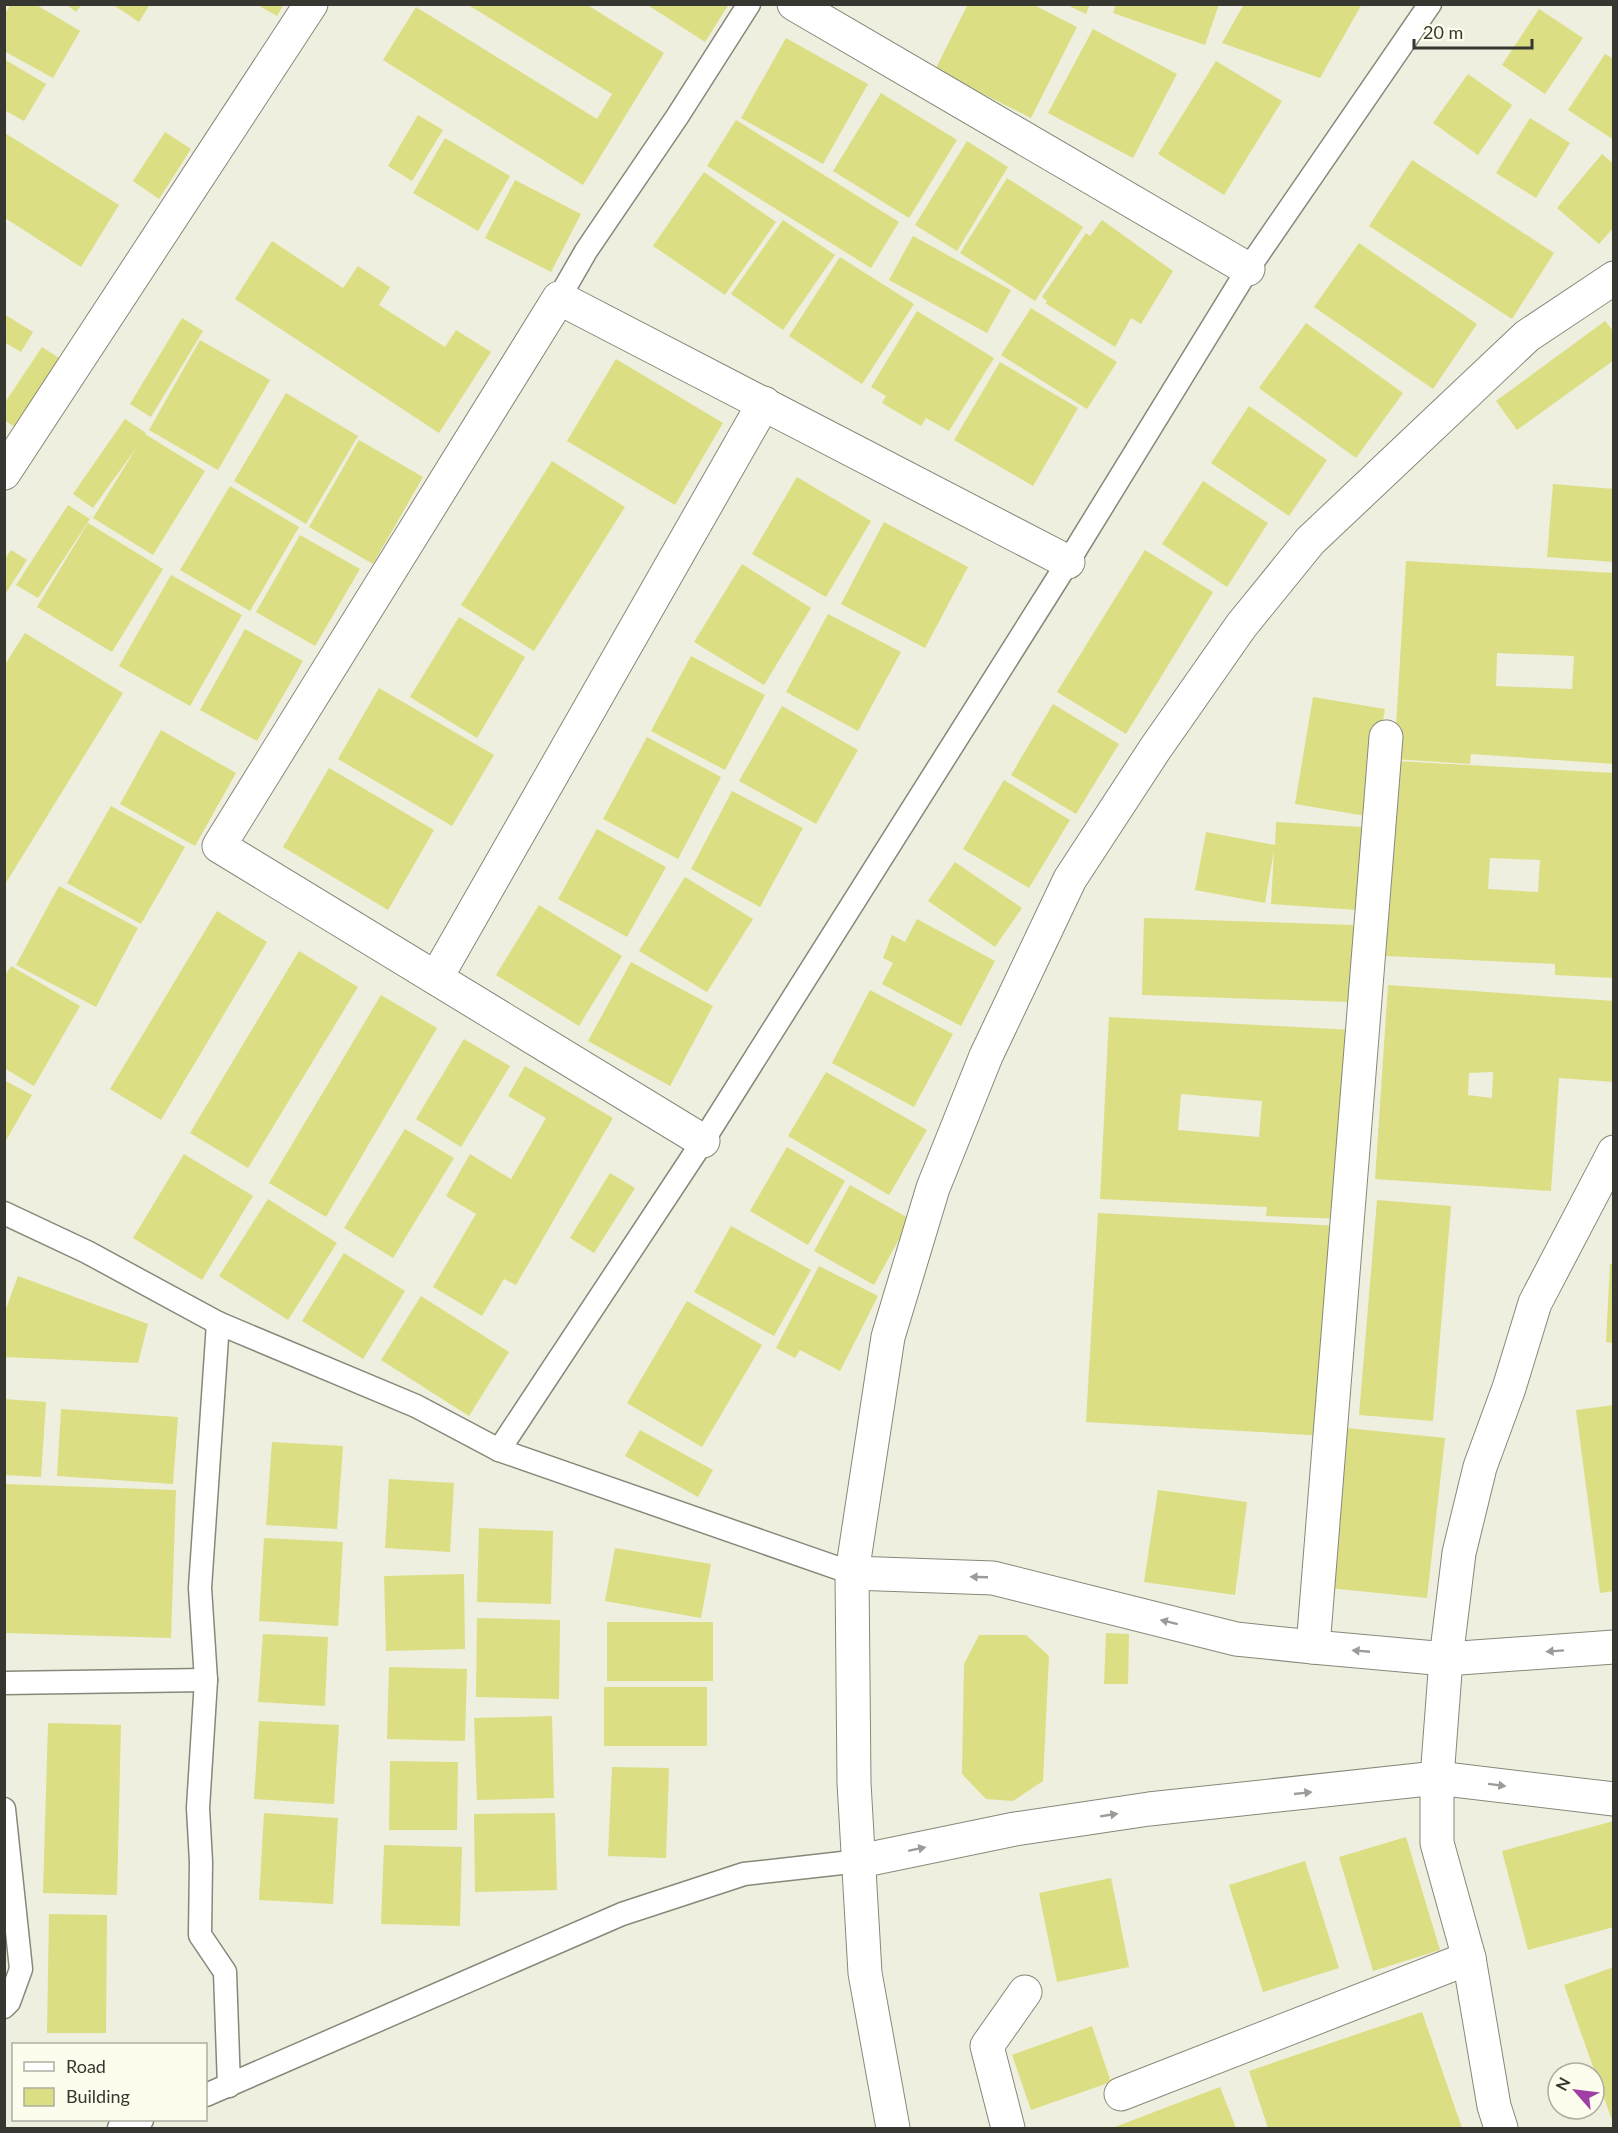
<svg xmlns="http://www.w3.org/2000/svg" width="1618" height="2133" font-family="Lato,sans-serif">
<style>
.building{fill:#dcde84;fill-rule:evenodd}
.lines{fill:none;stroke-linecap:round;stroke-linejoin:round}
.service-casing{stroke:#878879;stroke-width:25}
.minor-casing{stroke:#878879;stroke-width:35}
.service{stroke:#fff;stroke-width:22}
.minor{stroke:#fff;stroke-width:33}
.oneway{fill:#9b9b98}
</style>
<rect width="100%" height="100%" fill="#eeefdf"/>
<g class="building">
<path d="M11,4h24l45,27 -27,47 -49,-27v-36z"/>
<path d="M66,4h16l-6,8z"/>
<path d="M112,4h38l-11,18z"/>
<path d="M256,4h28l-7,12z"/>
<path d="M467,4h119l78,49 -81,132 -200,-125 33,-53 181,112 15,-25z"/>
<path d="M646,4h83l-24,38z"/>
<path d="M968,4h64l45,23 -46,91 -96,-48z"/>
<path d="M1065,4h25l-4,10z"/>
<path d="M1116,4h103l-14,41 -92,-32z"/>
<path d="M1244,4h118l-42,74 -98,-35z"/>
<path d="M1539,9l44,29 -38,56 -43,-29z"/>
<path d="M1093,29l84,45 -44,84 -85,-45z"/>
<path d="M786,38l82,46 -45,80 -82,-46z"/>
<path d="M1605,54l9,5v81l-46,-30z"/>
<path d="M4,59l42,25 -22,37 -20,-11z"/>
<path d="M1216,61l66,40 -58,94 -66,-41z"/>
<path d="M1468,74l44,31 -34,50 -45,-32z"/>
<path d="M881,93l76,47 -48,78 -76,-47z"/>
<path d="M418,115l25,15 -31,51 -24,-15z"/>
<path d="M1530,118l40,25 -34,55 -40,-25z"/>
<path d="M736,120l163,102 -28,46 -164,-102z"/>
<path d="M165,132l26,17 -32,50 -26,-18z"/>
<path d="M5,133l114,72 -38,62 -76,-49z"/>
<path d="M445,138l65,38 -32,55 -65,-38z"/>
<path d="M967,141l41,26 -51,84 -42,-26z"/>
<path d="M1602,154l12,10v63l-15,17 -42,-36z"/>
<path d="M1412,160l142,93 -42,66 -143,-93z"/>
<path d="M704,172l72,50 -51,73 -72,-49z"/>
<path d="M1007,178l76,49 -48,74 -75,-48z"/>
<path d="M515,180l66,34 -30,58 -66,-34z"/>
<path d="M783,220l52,35 -52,75 -52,-36z"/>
<path d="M1102,220l71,51 -32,53 -10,-6 -16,29 -70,-44 2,-2 -5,-4 44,-64 4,3z"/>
<path d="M913,236l98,54 -24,43 -98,-53z"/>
<path d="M272,241l71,47 15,-22 32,21 -11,18 66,42 11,-17 35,22 -52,81 -204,-134z"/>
<path d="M1359,243l118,81 -44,65 -119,-82z"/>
<path d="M840,257l74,47 -52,80 -73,-48z"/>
<path d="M1031,308l86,54 -30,47 -86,-54z"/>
<path d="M917,311l77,47 -45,73 -23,-13 -5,8 -39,-23 4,-7 -15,-9z"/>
<path d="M4,314l29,18 -12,20 -17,-10z"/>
<path d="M182,318l21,13 -52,86 -21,-13z"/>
<path d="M1605,321l9,11v28l-97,70 -21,-29z"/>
<path d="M1306,323l97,70 -47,65 -97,-70z"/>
<path d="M200,340l70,40 -52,90 -69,-40z"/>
<path d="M42,347l17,11 -44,69 -11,-7v-16z"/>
<path d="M616,359l107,64 -48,82 -108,-64z"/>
<path d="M1000,362l78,46 -45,78 -79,-46z"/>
<path d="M286,393l72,43 -52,88 -72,-43z"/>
<path d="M1249,406l78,54 -38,56 -78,-53z"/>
<path d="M125,419l21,14 -1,1 60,37 -52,84 -60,-37 44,-71 -44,61 -20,-14z"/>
<path d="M359,440l64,37 -50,87 -64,-37z"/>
<path d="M552,461l73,46 -91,144 -73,-46z"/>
<path d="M797,477l74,44 -45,76 -74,-43z"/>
<path d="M1203,481l65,42 -41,64 -65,-43z"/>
<path d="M1553,484l61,5v73l-67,-5z"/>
<path d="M230,486l69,41 -49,84 -70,-41z"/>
<path d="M68,505l22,14 -52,79 -22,-13z"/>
<path d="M884,522l84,45 -43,81 -84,-44z"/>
<path d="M88,523l75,46 -51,83 -75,-45z"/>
<path d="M300,535l60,34 -45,77 -59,-34z"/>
<path d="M11,550l16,10 -23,36v-36z"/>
<path d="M1145,550l68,42 -87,142 -69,-42z"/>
<path d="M1406,561l208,12v191l-143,-10 -1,10 -76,-5zM1497,653l77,3 -2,33 -76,-3z"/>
<path d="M742,564l69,44 -47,77 -70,-43z"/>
<path d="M171,575l71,40 -52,91 -71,-40z"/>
<path d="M828,614l73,38 -43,79 -72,-39z"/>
<path d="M459,617l66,40 -48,81 -67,-41z"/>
<path d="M245,629l58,32 -46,80 -57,-31z"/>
<path d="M25,633l98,60 -119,193v-220z"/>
<path d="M691,656l74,39 -40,75 -74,-39z"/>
<path d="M379,688l115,67 -42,71 -114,-67z"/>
<path d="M1313,697l72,12 -19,107 -71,-12z"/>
<path d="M1053,704l66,40 -43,70 -65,-39z"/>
<path d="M782,706l76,44 -42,74 -77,-43z"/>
<path d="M161,730l75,43 -41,73 -75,-42z"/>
<path d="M647,737l74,40 -43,82 -75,-40z"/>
<path d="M1396,761l218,12v205l-59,-3v-11l-169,-8zM1490,858l50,2 -2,32 -50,-3z"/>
<path d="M329,768l105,62 -46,80 -105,-63z"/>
<path d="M1004,780l66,40 -41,68 -66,-39z"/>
<path d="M732,791l71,37 -43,79 -69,-38z"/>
<path d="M111,806l74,41 -44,77 -74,-41z"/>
<path d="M1276,822l87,5 -6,83 -86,-6 3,-54 -9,53 -70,-13 11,-58 69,13z"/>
<path d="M597,829l69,38 -39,70 -69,-38z"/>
<path d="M955,862l67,46 -27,39 -67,-46z"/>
<path d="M685,877l68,42 -46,73 -68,-41z"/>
<path d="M59,886l79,42 -42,79 -80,-42z"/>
<path d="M539,905l83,51 -43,70 -83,-51z"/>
<path d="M217,911l50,31 -106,178 -51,-31z"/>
<path d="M1144,918l209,7v12h7l-10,65 -208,-7z"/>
<path d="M917,919l78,42 -34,65 -79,-42 11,-21 -10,-5 9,-23 13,7z"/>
<path d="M299,951l59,36 -110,181 -58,-35z"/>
<path d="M631,962l82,44 -43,80 -82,-45z"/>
<path d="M11,966l69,40 -46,80 -30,-18v-91z"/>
<path d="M1388,985l226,16v81l-55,-4 -8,113 -176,-12zM1493,1072l-1,26 -24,-3 1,-22z"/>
<path d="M870,990l83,44 -39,73 -82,-44z"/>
<path d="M381,995l56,33 -111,189 -57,-34z"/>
<path d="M1109,1017l244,13 -9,189 -78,-3 1,-9 -167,-8zM1181,1094l81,7 -3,36 -81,-7z"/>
<path d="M464,1039l46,27 -49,81 -45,-28z"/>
<path d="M525,1066l88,52 -97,167 -12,-6 -22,37 -49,-29 43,-73 -30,-18 24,-42 41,25 35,-61 -38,-22z"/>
<path d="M826,1072l101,58 -38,65 -101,-59z"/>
<path d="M4,1080l28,15 -28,49z"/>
<path d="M405,1129l49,29 -61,100 -49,-30z"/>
<path d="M787,1147l58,34 -37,64 -58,-34z"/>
<path d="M184,1154l69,42 -51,84 -69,-42z"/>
<path d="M610,1173l25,15 -41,65 -24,-15z"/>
<path d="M850,1185l60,34 -36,66 -60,-34z"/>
<path d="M268,1199l69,44 -49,77 -69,-44z"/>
<path d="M1377,1200l74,6 -18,215 -74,-6z"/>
<path d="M1098,1213l241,13 -13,210 -240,-14z"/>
<path d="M731,1226l80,44 -37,66 -80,-44z"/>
<path d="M344,1253l61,38 -42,68 -61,-38z"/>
<path d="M1610,1264h4v79l-8,-1z"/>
<path d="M819,1266l59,30 -38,75 -40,-21 -5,8 -19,-10z"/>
<path d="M18,1276l130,48 -10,39 -134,-6v-43z"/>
<path d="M421,1296l88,56 -40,64 -88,-56z"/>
<path d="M687,1301l75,44 -60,102 -75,-44z"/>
<path d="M4,1399l42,3 -5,75 -37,-2z"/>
<path d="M1614,1405v186l-14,2 -24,-183z"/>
<path d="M61,1409l117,8 -5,67 -116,-8z"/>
<path d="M1347,1428l98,10 -18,160 -98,-10z"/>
<path d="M640,1430l73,40 -15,27 -73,-41z"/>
<path d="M272,1442l71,4 -6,83 -71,-4z"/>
<path d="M389,1479l65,4 -4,69 -65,-4z"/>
<path d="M4,1484l172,6 -5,148 -167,-5z"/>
<path d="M1158,1490l89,12 -12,93 -91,-13z"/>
<path d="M479,1528l74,3 -2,73 -74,-2z"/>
<path d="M264,1538l79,4 -5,84 -79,-5z"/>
<path d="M615,1548l96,16 -10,54 -96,-17z"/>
<path d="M464,1574l1,75 -79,2 -2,-75z"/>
<path d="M477,1618l83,2 -1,79 -83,-2z"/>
<rect x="607" y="1622" width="106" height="59"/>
<path d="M1106,1633l23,1 -1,50h-24z"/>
<path d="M263,1634l65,3 -3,69 -67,-4z"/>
<path d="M979,1635h47l23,21 -6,125 -30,20 -27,-2 -24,-25 2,-110z"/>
<path d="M389,1667l78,2 -2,72 -78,-2z"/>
<rect x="604" y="1687" width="103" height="59"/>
<path d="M552,1716l2,82 -77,2 -3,-82z"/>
<path d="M259,1721l80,4 -5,79 -80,-5z"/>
<path d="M48,1723l73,2 -4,170 -74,-2z"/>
<path d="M390,1761l68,1 -1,68h-68z"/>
<path d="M612,1767l57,1 -3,90 -58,-2z"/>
<path d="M264,1813l74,5 -5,86 -74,-4z"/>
<path d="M555,1813l2,77 -82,2 -1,-78z"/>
<path d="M1614,1821v106l-86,23 -26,-99z"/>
<path d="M1406,1837l34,113 -67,21 -34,-114z"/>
<path d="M384,1845l78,2 -2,79 -79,-2z"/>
<path d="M1305,1861l34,107 -76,24 -34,-107z"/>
<path d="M1111,1878l18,89 -72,15 -18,-89z"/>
<path d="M49,1914l58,1 -1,118h-59z"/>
<path d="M1614,1967v156h-1l-49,-138z"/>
<path d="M1422,2012l40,116h-194l-19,-57z"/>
<path d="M1092,2026l19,56 -80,28 -19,-55z"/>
<path d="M1220,2087l16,41h-124z"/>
</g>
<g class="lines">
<g class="service-casing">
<g id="service">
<path d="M559,298l27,-47 91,-134 72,-113"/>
<path d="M4,1213l83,39 131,71 198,83 83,44 353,123"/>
<path d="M218,1323l-18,265 6,92 -8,128 3,54 -1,73 25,37 4,114"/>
<path d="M499,1450l204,-309 365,-579 180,-293 182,-265"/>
<path d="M4,1683l202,-3"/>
<path d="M4,1809l17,160 -12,33 -5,5"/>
<path d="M206,2095l416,-181 122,-40 116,-13"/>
<path d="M119,2128l23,-8"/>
</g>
</g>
<g class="minor-casing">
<g id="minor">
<path d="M794,4l454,265"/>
<path d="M4,473l307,-469"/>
<path d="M436,978l328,-575"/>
<path d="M703,1141l-484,-295 340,-548 509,264"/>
<path d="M852,1573l141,5 243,61 77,8 133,12 168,-12"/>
<path d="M1313,1647l73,-910"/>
<path d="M860,1861l155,-32 134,-20 288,-31 177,21"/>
<path d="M1121,2094l348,-136"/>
<path d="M893,2128l-28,-155 -11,-190 -2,-210 36,-236 45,-149 53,-132 84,-177 85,-130 86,-123 69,-85 217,-205 87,-58"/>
<path d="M1008,2128l-21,-82 38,-54"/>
<path d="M1501,2128l-7,-22 -25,-148 -32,-115v-65l9,-119 13,-106 21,-86 29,-79 26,-85 79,-151"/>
</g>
</g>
<use href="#service" class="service"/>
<use href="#minor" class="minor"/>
</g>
<defs><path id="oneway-solid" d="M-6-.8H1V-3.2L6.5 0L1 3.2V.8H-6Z" transform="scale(1.5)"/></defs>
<g class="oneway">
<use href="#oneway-solid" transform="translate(979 1577) rotate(-178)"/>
<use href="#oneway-solid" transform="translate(1169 1622) rotate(-166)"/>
<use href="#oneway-solid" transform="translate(1361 1651) rotate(-175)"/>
<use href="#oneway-solid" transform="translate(1555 1651) rotate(176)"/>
<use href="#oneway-solid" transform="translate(1497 1785) rotate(7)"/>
<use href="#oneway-solid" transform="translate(1303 1793) rotate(-6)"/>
<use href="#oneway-solid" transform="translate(1109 1815) rotate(-9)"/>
<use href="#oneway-solid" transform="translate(917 1849) rotate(-12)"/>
</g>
<rect width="1618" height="2133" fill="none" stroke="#373731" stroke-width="12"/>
<rect x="12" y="2043" width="195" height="78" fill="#fcfdec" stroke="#adaea1" stroke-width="1.5"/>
<rect x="24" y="2062" width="30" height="9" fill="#ffffff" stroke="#adaea1" stroke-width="1.5"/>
<text x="66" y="2073" font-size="18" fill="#373731">Road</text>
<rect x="24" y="2088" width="30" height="18" fill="#dcde84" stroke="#adaea1" stroke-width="1.5"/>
<text x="66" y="2103" font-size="18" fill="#373731">Building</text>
<g transform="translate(1576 2091) rotate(298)"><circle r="28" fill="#fcfdec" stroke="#adaea1" stroke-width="1.5"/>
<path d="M0-4.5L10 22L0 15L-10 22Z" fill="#9f3fa6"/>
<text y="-9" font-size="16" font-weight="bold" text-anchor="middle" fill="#373731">N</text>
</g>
<path d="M1414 39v9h118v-9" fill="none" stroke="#373731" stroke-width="3"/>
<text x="1423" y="39" font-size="18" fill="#373731" stroke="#fcfdec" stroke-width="4.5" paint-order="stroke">20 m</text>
</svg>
